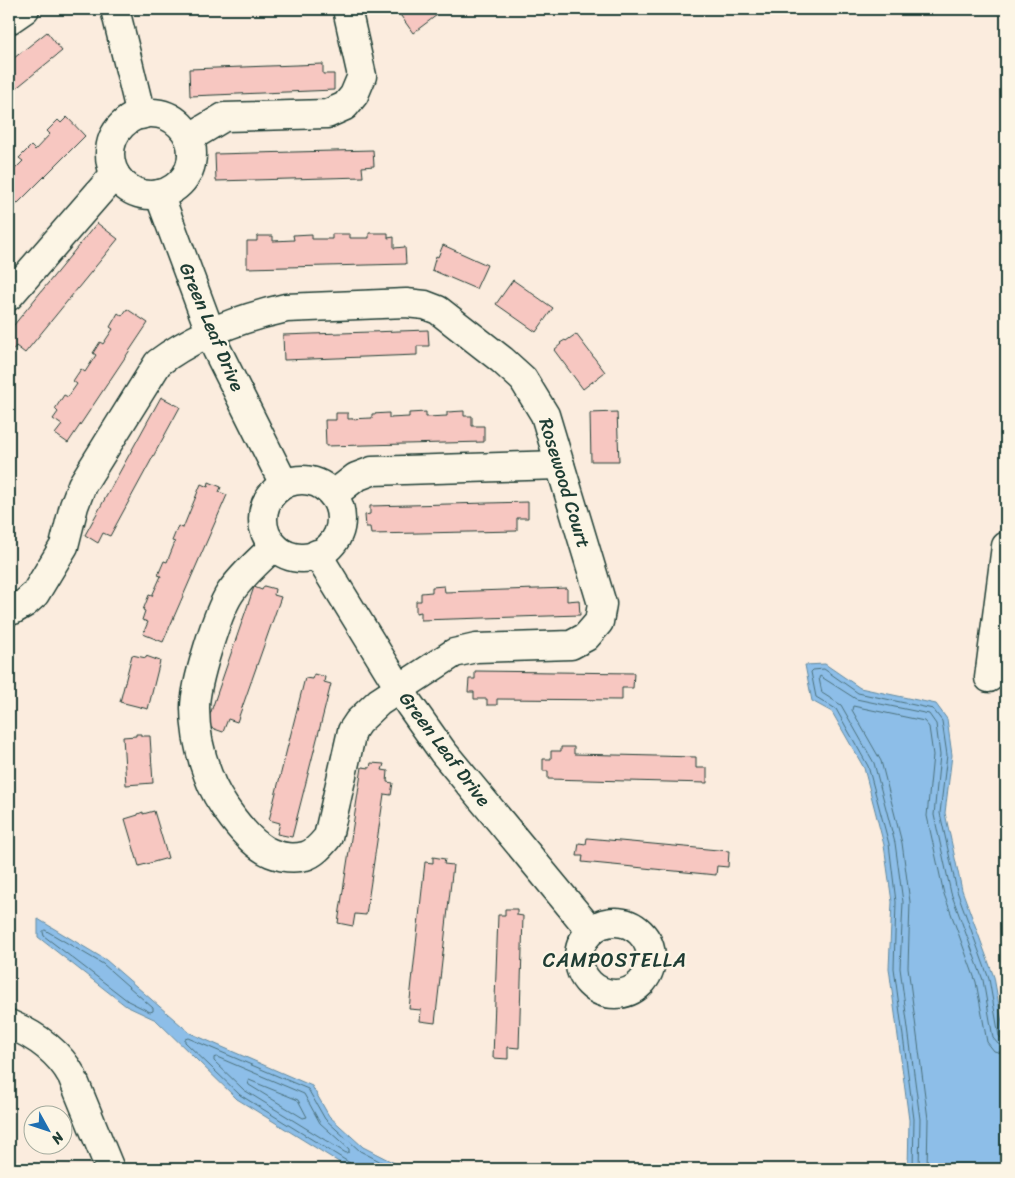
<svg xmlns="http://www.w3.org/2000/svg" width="1015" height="1178" font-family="Sriracha,sans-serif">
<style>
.water{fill:#8dbee8;stroke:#618aa0}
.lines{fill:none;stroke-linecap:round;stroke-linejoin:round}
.shore{stroke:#4b717c;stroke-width:1}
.building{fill:#f7c7c1;stroke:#1f3d34}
.minor-casing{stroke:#1f3d34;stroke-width:31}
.minor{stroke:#fcf5e5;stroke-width:28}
.labels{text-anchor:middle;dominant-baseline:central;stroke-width:4.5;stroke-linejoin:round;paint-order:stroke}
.street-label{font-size:19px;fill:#1f3d34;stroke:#fcf5e5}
.neighbourhood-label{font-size:20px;letter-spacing:1px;fill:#1f3d34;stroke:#fcf5e5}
</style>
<rect width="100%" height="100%" fill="#fbecde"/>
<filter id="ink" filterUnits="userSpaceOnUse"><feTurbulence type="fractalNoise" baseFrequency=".02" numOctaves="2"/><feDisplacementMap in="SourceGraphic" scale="10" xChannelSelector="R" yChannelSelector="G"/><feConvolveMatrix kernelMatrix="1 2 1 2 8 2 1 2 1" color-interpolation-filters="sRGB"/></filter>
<g filter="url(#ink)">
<g class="water">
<path d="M825,664l35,24 76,16 11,15 5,36 -7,58 17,77 32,87 12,68v124h-98l1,-49 -20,-152 3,-66 -8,-57 -20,-77 -32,-56 -20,-11 -7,-36z"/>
<path d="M38,919l68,41 84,73 122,53 17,30 34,31 43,22h-56l-113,-70 -81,-79 -30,-14 -88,-69z"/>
</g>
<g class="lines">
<g class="shore">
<path d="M45,930l58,34 50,44v3l-3,1 -22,-11 -84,-65 -1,-4z"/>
<path d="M217,1057l87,37 16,29 29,26v3l-3,1 -102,-63 -30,-29v-3z"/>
<path d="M249,1080l49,20 9,17 -4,1 -54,-33 -1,-3z"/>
<path d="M352,1169l-2,-6 -110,-68 -55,-53v-3l3,-1 120,51 17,30 35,32 35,18"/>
<path d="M913,1169l1,-50 -20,-151 2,-66 -7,-58 -21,-78 -32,-57 -20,-12 -5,-25 2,-2 11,-1 34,24 75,16 9,12 5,34 -7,58 17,78 32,88 10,57 3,3 4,1"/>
<path d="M919,1169l1,-50 -20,-151 3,-66 -8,-59 -21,-80 -33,-58 -19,-12 -3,-15 1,-2 36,23 73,15 7,10 4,31 -6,60 17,78 32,87 10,58 5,6 8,2"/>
<path d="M927,1169l1,-50 -20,-152 2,-65 -8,-59 -21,-82 -29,-51 1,-4 71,15 5,6 4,28 -6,61 17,78 32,88 11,60 7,9 12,3"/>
</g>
</g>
<g class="building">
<path d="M396,9h37l4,6 -24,18z"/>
<path d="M47,32l15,19 -53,43v-32z"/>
<path d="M323,64v10h11v16l-144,6 -1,-27z"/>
<path d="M67,117l18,19 -76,76v-37l14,-14 -4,-3 12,-12 4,4 15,-16 -3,-3 11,-11 3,3z"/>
<path d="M373,150l1,16 -12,1 1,10 -147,4 -1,-27z"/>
<path d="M97,223l21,16 -93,114 -9,-7 -7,9v-24z"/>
<path d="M369,233h19v5l6,-1v11l11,-1 1,17 -159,4v-27h10v-5h16v5l21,-1 -1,-5 19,-1v5h20v-5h18v4h19z"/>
<path d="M443,245l44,20 -11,24 -44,-19 4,-14 2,1z"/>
<path d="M513,280l40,28 -17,24 -40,-28z"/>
<path d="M127,309l21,14 -80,120 -13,-9 7,-9 -9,-6 5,-7 -3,-3 9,-14 4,2 9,-13 -4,-3 8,-12 4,3 11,-17 -3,-2 7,-11 3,2 10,-15 -3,-2 8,-14 4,3z"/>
<path d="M428,330l1,16h-12v9l-133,5 -1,-25z"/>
<path d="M576,334l29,38 -22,17 -29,-39 7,-6 -1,-1 5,-3 1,1z"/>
<path d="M161,397l19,10 -70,129 -7,-3 -5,10 -13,-8z"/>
<path d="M464,411v5h8v10h12v16l-158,4 -1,-26h11v-7h12v6l24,-1v-4l17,-1v5l20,-1v-4l17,-1v5l21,-1v-4z"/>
<path d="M617,412l2,49h-28l-1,-48z"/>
<path d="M209,482l12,5 -2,5 8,3 -64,147 -20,-8 5,-12 -6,-2 3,-9 -2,-1 6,-15 3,1 9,-20 -3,-1 6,-14 3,1 8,-20 -3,-1 6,-15 5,2 18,-44 7,3z"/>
<path d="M528,502v16h-11v13l-146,3 -1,-7h-4l-1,-12 5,-1v-8z"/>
<path d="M264,586l11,3 -1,6 7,2 -44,125 -9,-3 -5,13 -17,-6 48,-139 8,3z"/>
<path d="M444,586l1,6 122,-4v13l12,-1 1,15 -159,5v-8l-5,1v-12h5v-8l11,-1v-5z"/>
<path d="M132,655l14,3v-2l14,5 -12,48 -28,-7z"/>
<path d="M475,671l159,2 -1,15h-11v12l-125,-1v6h-10v-6h-13v-7h-6l1,-13h6z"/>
<path d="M314,674l11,3 -1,5 7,2 -39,153 -15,-3 3,-11 -11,-3 36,-142 7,1z"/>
<path d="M136,734h5v2h9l3,47 -27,2 -3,-48 13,-1z"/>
<path d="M561,747h13v7l122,3v11h11v15l-159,-4v-8h-5v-12h8v-8h10z"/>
<path d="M371,763l13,1 -2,6 6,1 -1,11 6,1 -2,12 -7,-1 -18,121 -11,-1 -2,12 -15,-3 24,-156 8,1z"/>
<path d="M154,811l14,47 -29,8 -14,-47 13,-4v-1l5,-2v2z"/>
<path d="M587,838l142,13 -1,16 -11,-1 -1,9 -134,-13 1,-6h-6l2,-13 7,1z"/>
<path d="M433,857l12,2 -1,5 9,1 -18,158 -15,-2 1,-11 -12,-1 16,-147 8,1z"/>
<path d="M505,909h12v6l6,1 -4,132 -11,-1v12l-15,-1 5,-143h7z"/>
</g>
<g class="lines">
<g class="minor-casing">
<g id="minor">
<path d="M115,9l26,106"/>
<path d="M9,20l16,-11"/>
<circle cx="151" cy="154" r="41"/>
<path d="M189,138l35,-21 103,-3 18,-8 9,-11 8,-19 -15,-67"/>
<path d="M159,194l58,156 67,134"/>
<path d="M9,296l106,-122"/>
<circle cx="302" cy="519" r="39"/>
<path d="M333,495l23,-18 16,-6 188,-6"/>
<path d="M317,554l92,150 34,48 148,179"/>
<path d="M9,611l4,-1 12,-7 10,-9 29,-48 10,-40 8,-21 76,-122c37,-28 83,-45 128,-55l120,-5 19,2 13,5 64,50 21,19 22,36 57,189 -3,18 -13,15 -15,8 -95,3 -22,5 -75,49 -21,20 -6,9 -24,106c-6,7 -14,17 -23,19 -11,3 -24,1 -34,-3 -24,-10 -55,-54 -63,-78 -8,-21 -13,-45 -13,-67 0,-24 22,-95 35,-115 12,-18 29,-32 44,-47"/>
<path d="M989,678l17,-132"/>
<circle cx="615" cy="958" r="36"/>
<path d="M9,1024c26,11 49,26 63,52l38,93"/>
</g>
</g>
<use href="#minor" class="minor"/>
</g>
</g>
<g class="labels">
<g class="street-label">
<text transform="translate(212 327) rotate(67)">Green Leaf Drive</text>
<text transform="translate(565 483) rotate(73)">Rosewood Court</text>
<text transform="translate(445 749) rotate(53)">Green Leaf Drive</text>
</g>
<g class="neighbourhood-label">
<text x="615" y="960">CAMPOSTELLA</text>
</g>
</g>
<rect width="1015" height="1178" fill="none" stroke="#fcf5e5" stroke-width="30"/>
<rect x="15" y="15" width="985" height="1148" fill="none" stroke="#1f3d34" stroke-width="2" filter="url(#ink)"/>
<g transform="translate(48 1130) rotate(130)"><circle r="24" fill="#fcf5e5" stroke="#a4ab9e"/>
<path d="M0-4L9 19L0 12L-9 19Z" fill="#1f6fb2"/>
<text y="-8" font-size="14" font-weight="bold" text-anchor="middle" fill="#1f3d34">N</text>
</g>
</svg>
